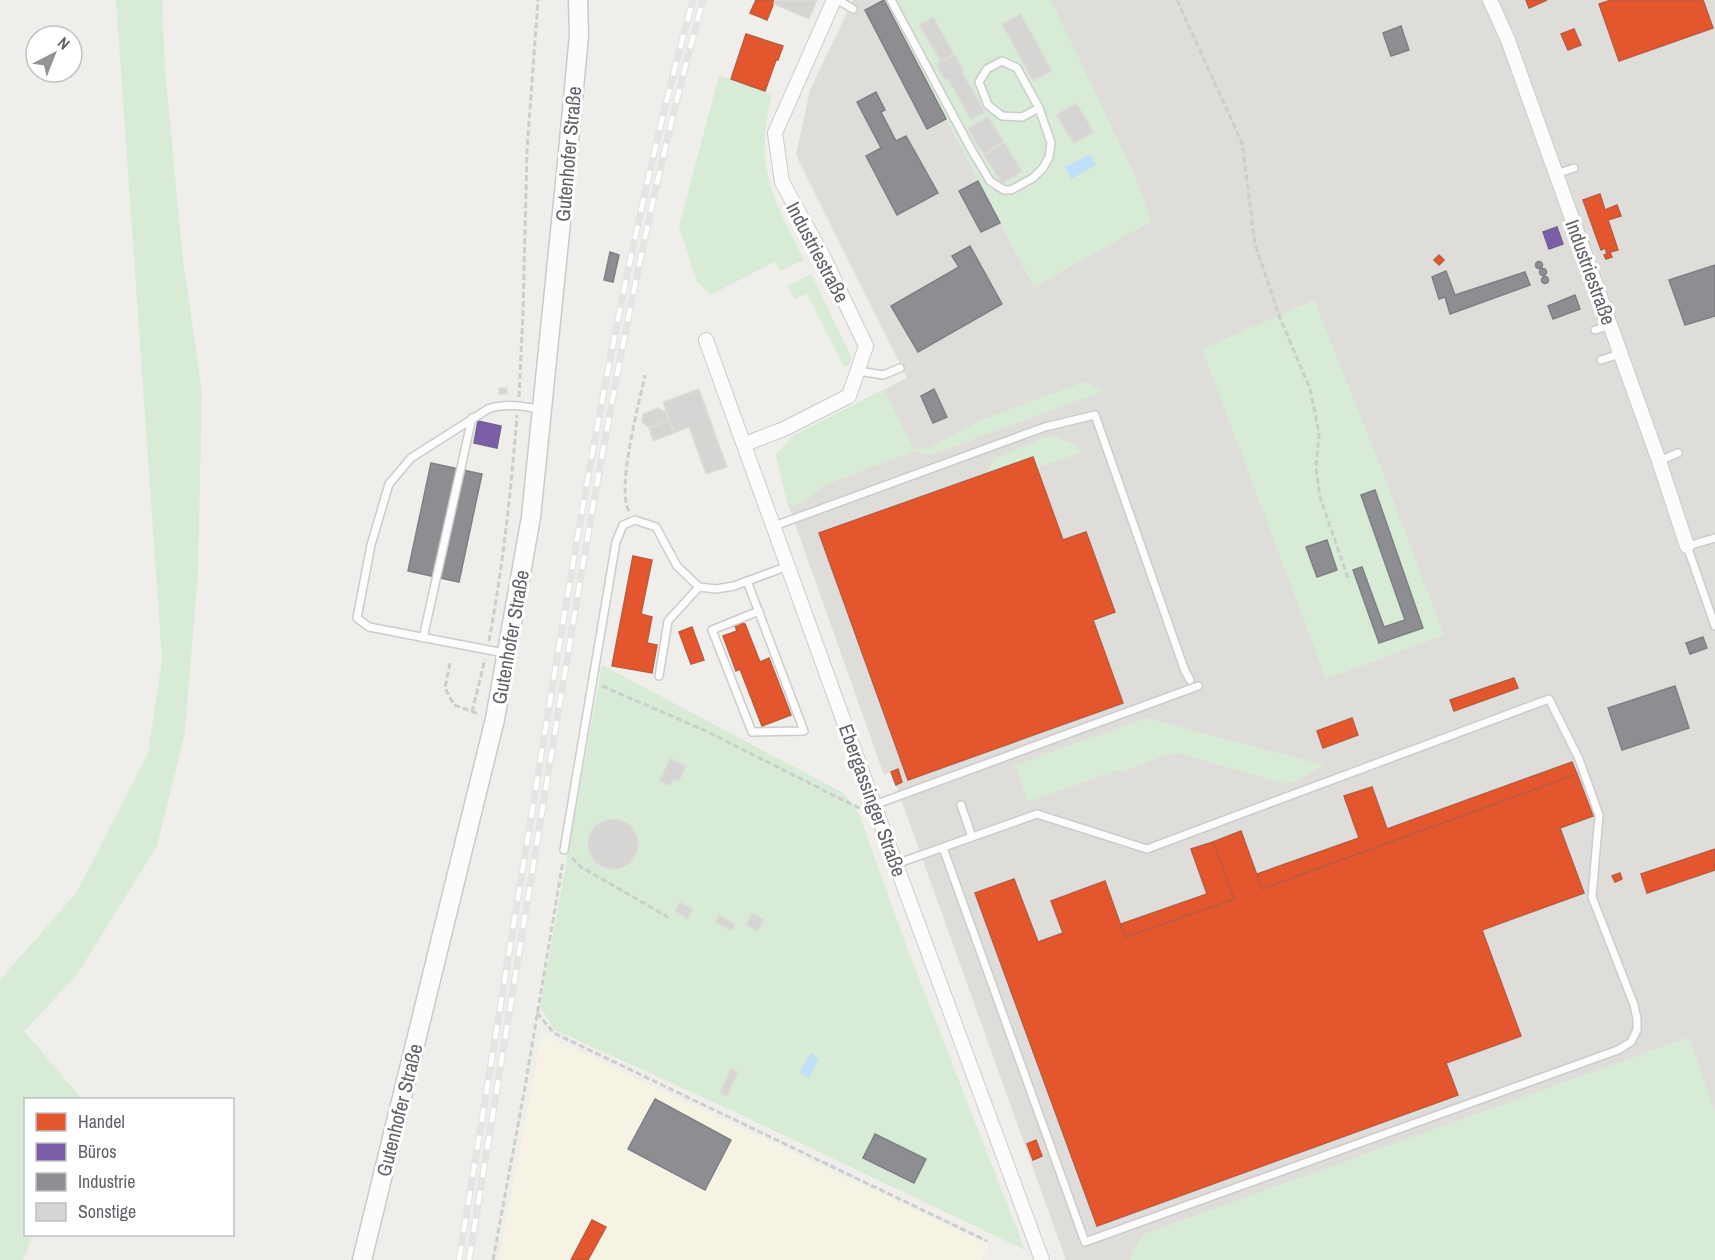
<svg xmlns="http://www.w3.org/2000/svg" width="1715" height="1260" font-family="'Archivo Narrow',sans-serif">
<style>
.commercial{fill:#f7f3e4}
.industrial{fill:#dfddda}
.green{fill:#d8ebd6}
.water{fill:#bfe0f9}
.shops{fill:#e4572e;stroke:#bc5b3f;stroke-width:1.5}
.offices{fill:#7b5ea7;stroke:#736094;stroke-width:1.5}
.industry{fill:#8d8d92;stroke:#7f8085;stroke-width:1.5}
.building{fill:#d6d5d3;stroke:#deddd9;stroke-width:1.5}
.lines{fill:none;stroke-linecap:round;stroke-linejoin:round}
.lane-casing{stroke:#cbcccc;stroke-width:10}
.street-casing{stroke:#cbcccc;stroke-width:16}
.secondary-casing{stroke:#cacacb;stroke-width:21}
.path{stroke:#cacfcc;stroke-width:3;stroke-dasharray:6 3;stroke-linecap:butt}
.lane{stroke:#fdfcfc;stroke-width:7}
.street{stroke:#fdfcfc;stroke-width:14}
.secondary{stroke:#fdfcfc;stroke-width:18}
.rail-casing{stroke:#e4e4e4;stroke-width:7}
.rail{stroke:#fff;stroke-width:4.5;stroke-dasharray:14;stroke-linecap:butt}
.labels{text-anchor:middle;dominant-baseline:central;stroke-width:6;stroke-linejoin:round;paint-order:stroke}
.street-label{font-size:20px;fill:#5f6368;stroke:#fff}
</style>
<rect width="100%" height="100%" fill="#efeeea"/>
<path class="commercial" d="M542,1034l447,211 -8,15h-482z"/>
<path class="industrial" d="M853,0h31l150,287 4,-287h677v1260h-649l-164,-458 -11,-30 -7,3 -96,-271 -12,-49 17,-19 114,-58 -111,-223 14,-65z"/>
<g class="green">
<path d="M116,0h46l3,68 17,184 20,140 -4,180 -13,160 -28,114 -81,130 -52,55 58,68 -56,1v134l7,1 -10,25h-23v-280l77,-88 71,-139 14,-93z"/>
<path d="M884,0h167l83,174 18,47 -118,66z"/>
<path d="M719,75l53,19c-19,73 1,103 32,166l-24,11 -5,-9 -65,33 -13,-13 -18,-55z"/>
<path d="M811,274l40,82 -1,8 -6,3 -37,-73 -13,5 -7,-13z"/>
<path d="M1314,300l68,170 62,165 -118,44 -124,-330z"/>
<path d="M1084,382l20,9 -173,64 -17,-4 -93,36 -16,15 -12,4 -5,-2 -12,-49 17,-19 91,-47 30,61 17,-3 50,-27z"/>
<path d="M1051,435l27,11 3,6 -44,16 -4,-11 -49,17 12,-16z"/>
<path d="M602,665l243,129 14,20 47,131 119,305 -292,-139 -178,-81 -15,-23z"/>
<path d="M1146,718l178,47 -28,16 -10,3 -109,-31 -19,5 -35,14 -6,-2 -89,32 -13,-37z"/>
<path d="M1689,1037l26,74v149h-585l3,-9 11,-17z"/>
</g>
<g class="water">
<path d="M1090,154l6,11 -25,14 -6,-12z"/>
<path d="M810,1053l9,5 -10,20 -9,-5z"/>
</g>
<g class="shops">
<path d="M756,0h19l-8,20 -17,-7z"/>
<path d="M1526,0h21l-18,8z"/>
<path d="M1611,0h92l10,28 -94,33 -20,-57z"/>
<path d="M1574,29l7,16 -13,5 -7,-16z"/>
<path d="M746,34l37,12 -5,14h-2l-11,31 -34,-12z"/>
<path d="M1600,194l5,16 12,-5 4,11 -13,4 10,30 -8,2 2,5 -6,2 -2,-4 3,-1 -2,-6 -4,2 -18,-50z"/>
<path d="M1439,255l5,5 -5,5 -5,-5z"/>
<path d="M1033,457l30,83 23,-8 29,80 -22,8 30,83 -215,77 -89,-247z"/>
<path d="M633,556l19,4 -11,54 11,3 -5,26 10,2 -5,28 -40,-7z"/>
<path d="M734,623l11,1 15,38 9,-4 22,57 -29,11 -22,-57 -4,2 -13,-35 14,-5z"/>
<path d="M692,627l12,33 -13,4 -12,-32z"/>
<path d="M1514,678l4,10 -64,23 -4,-11z"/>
<path d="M1352,718l6,17 -35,13 -6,-17z"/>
<path d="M1572,762l5,12 -315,115 -5,-15 102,-36 -15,-42 28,-9 15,42z"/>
<path d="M898,769l4,13 -6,3 -5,-13z"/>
<path d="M1577,774l16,42 -33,12 24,65 -102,37 39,106 -75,27 12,32 -361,131 -122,-333 39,-14 24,63 25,-9 -12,-32 54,-20 20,56 109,-38 -21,-57 28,-11 21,58z"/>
<path d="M1213,842l21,57 -109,38 -4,-13 86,-30 -16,-45z"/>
<path d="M1715,849v21l-68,23 -6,-19z"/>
<path d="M1620,873l2,6 -7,3 -3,-6z"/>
<path d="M1036,1140l6,16 -9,4 -6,-16z"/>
<path d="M592,1220l14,7 -18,33h-17z"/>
</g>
<g class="offices">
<path d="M1557,227l6,17 -14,5 -6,-17z"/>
<path d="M478,421l23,5 -4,22 -23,-5z"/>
</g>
<g class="industry">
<path d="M884,0l62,119 -19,10 -62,-119z"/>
<path d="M1401,26l8,24 -18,6 -8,-23z"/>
<path d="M876,92l9,18 -4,2 15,29 10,-5 32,57 -41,22 -31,-59 15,-8 -24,-46z"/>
<path d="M978,181l22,42 -19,9 -22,-41z"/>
<path d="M970,246l32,58 -84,48 -27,-46 68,-39 -7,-11z"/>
<path d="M610,252l9,3 -6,27 -9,-2z"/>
<circle cx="1539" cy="265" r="3.5"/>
<path d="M1715,265v51l-30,9 -16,-45z"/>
<circle cx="1543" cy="272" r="3.5"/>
<path d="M1446,271l9,24 70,-23 5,13 -80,29 -5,-17 -6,2 -7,-22z"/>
<circle cx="1545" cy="280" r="3.5"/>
<path d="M1575,295l5,14 -27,10 -5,-13z"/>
<path d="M934,389l13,28 -14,6 -12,-27z"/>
<path d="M431,463l51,11 -23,108 -51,-11z"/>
<path d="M1375,490l48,138 -44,15 -26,-73 9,-3 22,60 21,-7 -44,-125z"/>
<path d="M1327,540l10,30 -20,7 -11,-30z"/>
<path d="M1703,637l4,11 -17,6 -4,-11z"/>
<path d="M1675,686l14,42 -67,22 -14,-42z"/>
<path d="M655,1099l76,41 -26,50 -77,-41z"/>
<path d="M875,1134l51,25 -12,24 -51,-25z"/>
</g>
<g class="building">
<path d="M775,0h42l-8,19 -35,-15z"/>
<path d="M1021,14l31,57 -19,10 -31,-57z"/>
<path d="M933,17l21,37 -13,8 -22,-37z"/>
<path d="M954,54l10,17 -2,1 23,40 -14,8 -23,-41 -3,1 -9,-16z"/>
<path d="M1076,103l18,29 -20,12 -18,-29z"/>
<path d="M988,116l16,26 -20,13 -16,-26z"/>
<path d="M1004,142l18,29 -20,13 -18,-29z"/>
<rect x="499" y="388" width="8" height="6"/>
<path d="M699,389l28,78 -21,7 -17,-47 -15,6 -11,-31z"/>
<path d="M658,408l8,4 3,8 -20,8 -7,-6 1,-8z"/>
<path d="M669,420l5,13 -21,8 -4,-13z"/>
<path d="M670,758l16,8 -7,15 -5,-2 -4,7 -11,-5z"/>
<circle cx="613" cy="844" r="25"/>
<path d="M680,902l13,7 -6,10 -12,-8z"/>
<path d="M752,913l12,6 -6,12 -12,-6z"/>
<path d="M719,915l16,9 -4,7 -16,-9z"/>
<path d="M731,1068l7,4 -11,24 -7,-3z"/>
</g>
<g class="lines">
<g class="lane-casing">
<g id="lane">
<path d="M838,0l15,9"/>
<path d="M891,0l80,149 19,32 14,9h7l22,-12 10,-10 6,-11 2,-14 -12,-35 -22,-40 -15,-7 -15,8 -8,13 9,23 14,11 20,1 17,-9"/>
<path d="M1556,174l18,-6"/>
<path d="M1595,330l15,-5"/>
<path d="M1601,360l19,-6"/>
<path d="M858,371l25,4 17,-7"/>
<path d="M1659,461l19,-8"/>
<path d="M774,526l271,-99 50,-12 90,256 5,9"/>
<path d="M1715,538l-28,8 28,80"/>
<path d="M747,581l57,150 -52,1 -40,-102 47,-19"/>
<path d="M423,638l49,-220"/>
<path d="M504,653l-135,-26 -12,-9 14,-73 18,-61 22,-26 77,-49c17,-6 34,-3 51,0"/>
<path d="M659,676l9,-55 31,-34"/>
<path d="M874,805l324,-119"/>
<path d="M961,805l11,32"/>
<path d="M564,850l52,-308 7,-17 12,-5 21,7 21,39 22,21 17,2 18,-3 54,-20"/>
<path d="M896,864l141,-50 110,35 402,-150 30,60 20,56 -7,82 42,108 3,14v11l-6,12 -13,8 -533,192 -142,-394"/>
</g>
</g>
<g class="street-casing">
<g id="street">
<path d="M1490,0l18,40 151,421 28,85"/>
<path d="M706,340l168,465 168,455"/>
<path d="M745,444l39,-15 65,-33 17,-50 -42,-88 -42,-76 -7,-49 59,-133"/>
</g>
</g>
<g class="secondary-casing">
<path id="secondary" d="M362,1260l133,-541 36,-202 36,-354 12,-128 -1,-35"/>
</g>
<g class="path">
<path d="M1177,0l65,143 13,101 25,74 30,71 9,44 -3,36 4,28 29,84"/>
<path d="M519,397l4,-84 4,-163 11,-150"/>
<path d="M629,511c-13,-22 10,-108 16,-136"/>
<path d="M489,641c14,-75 22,-150 28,-226"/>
<path d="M450,663l-5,25 9,17 25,9"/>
<path d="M602,686l102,44 157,79"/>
<path d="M472,712l13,-53"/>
<path d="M572,858l9,9 87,50"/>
<path d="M537,1013l17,20 433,208"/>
<path d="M493,1260l32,-173 38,-226"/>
</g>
<use href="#lane" class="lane"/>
<use href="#street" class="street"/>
<use href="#secondary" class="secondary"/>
<g class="rail-casing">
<g id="rail">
<path d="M459,1260c30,-184 60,-369 90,-553 39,-238 80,-475 144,-707"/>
<path d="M469,1260c29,-178 58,-356 87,-534 40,-244 81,-487 147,-726"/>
</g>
</g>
<use href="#rail" class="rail"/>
</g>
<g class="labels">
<g class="street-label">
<text transform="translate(568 154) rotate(-85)">Gutenhofer Straße</text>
<text transform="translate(818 252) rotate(62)">Industriestraße</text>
<text transform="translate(1591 272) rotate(70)">Industriestraße</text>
<text transform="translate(510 637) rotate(-80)">Gutenhofer Straße</text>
<text transform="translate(873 800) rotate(70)">Ebergassinger Straße</text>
<text transform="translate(399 1110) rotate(-76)">Gutenhofer Straße</text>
</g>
</g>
<rect x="24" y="1098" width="210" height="138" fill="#ffffff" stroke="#bfc1c3" stroke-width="1.5"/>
<rect x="36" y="1113" width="30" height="18" fill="#e4572e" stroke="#bfc1c3" stroke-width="1.5"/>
<text x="78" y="1128" font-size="18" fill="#5f6368">Handel</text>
<rect x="36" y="1143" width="30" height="18" fill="#7b5ea7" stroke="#bfc1c3" stroke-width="1.5"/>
<text x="78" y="1158" font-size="18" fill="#5f6368">Büros</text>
<rect x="36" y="1173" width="30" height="18" fill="#8d8d92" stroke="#bfc1c3" stroke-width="1.5"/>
<text x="78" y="1188" font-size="18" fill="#5f6368">Industrie</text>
<rect x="36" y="1203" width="30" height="18" fill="#d6d5d3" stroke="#bfc1c3" stroke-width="1.5"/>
<text x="78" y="1218" font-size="18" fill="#5f6368">Sonstige</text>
<g transform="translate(54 54) rotate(42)"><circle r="28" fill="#ffffff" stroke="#bfc1c3" stroke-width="1.5"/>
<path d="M0-4.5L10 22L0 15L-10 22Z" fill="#919496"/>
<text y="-9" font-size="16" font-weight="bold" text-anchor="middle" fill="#5f6368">N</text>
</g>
</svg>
